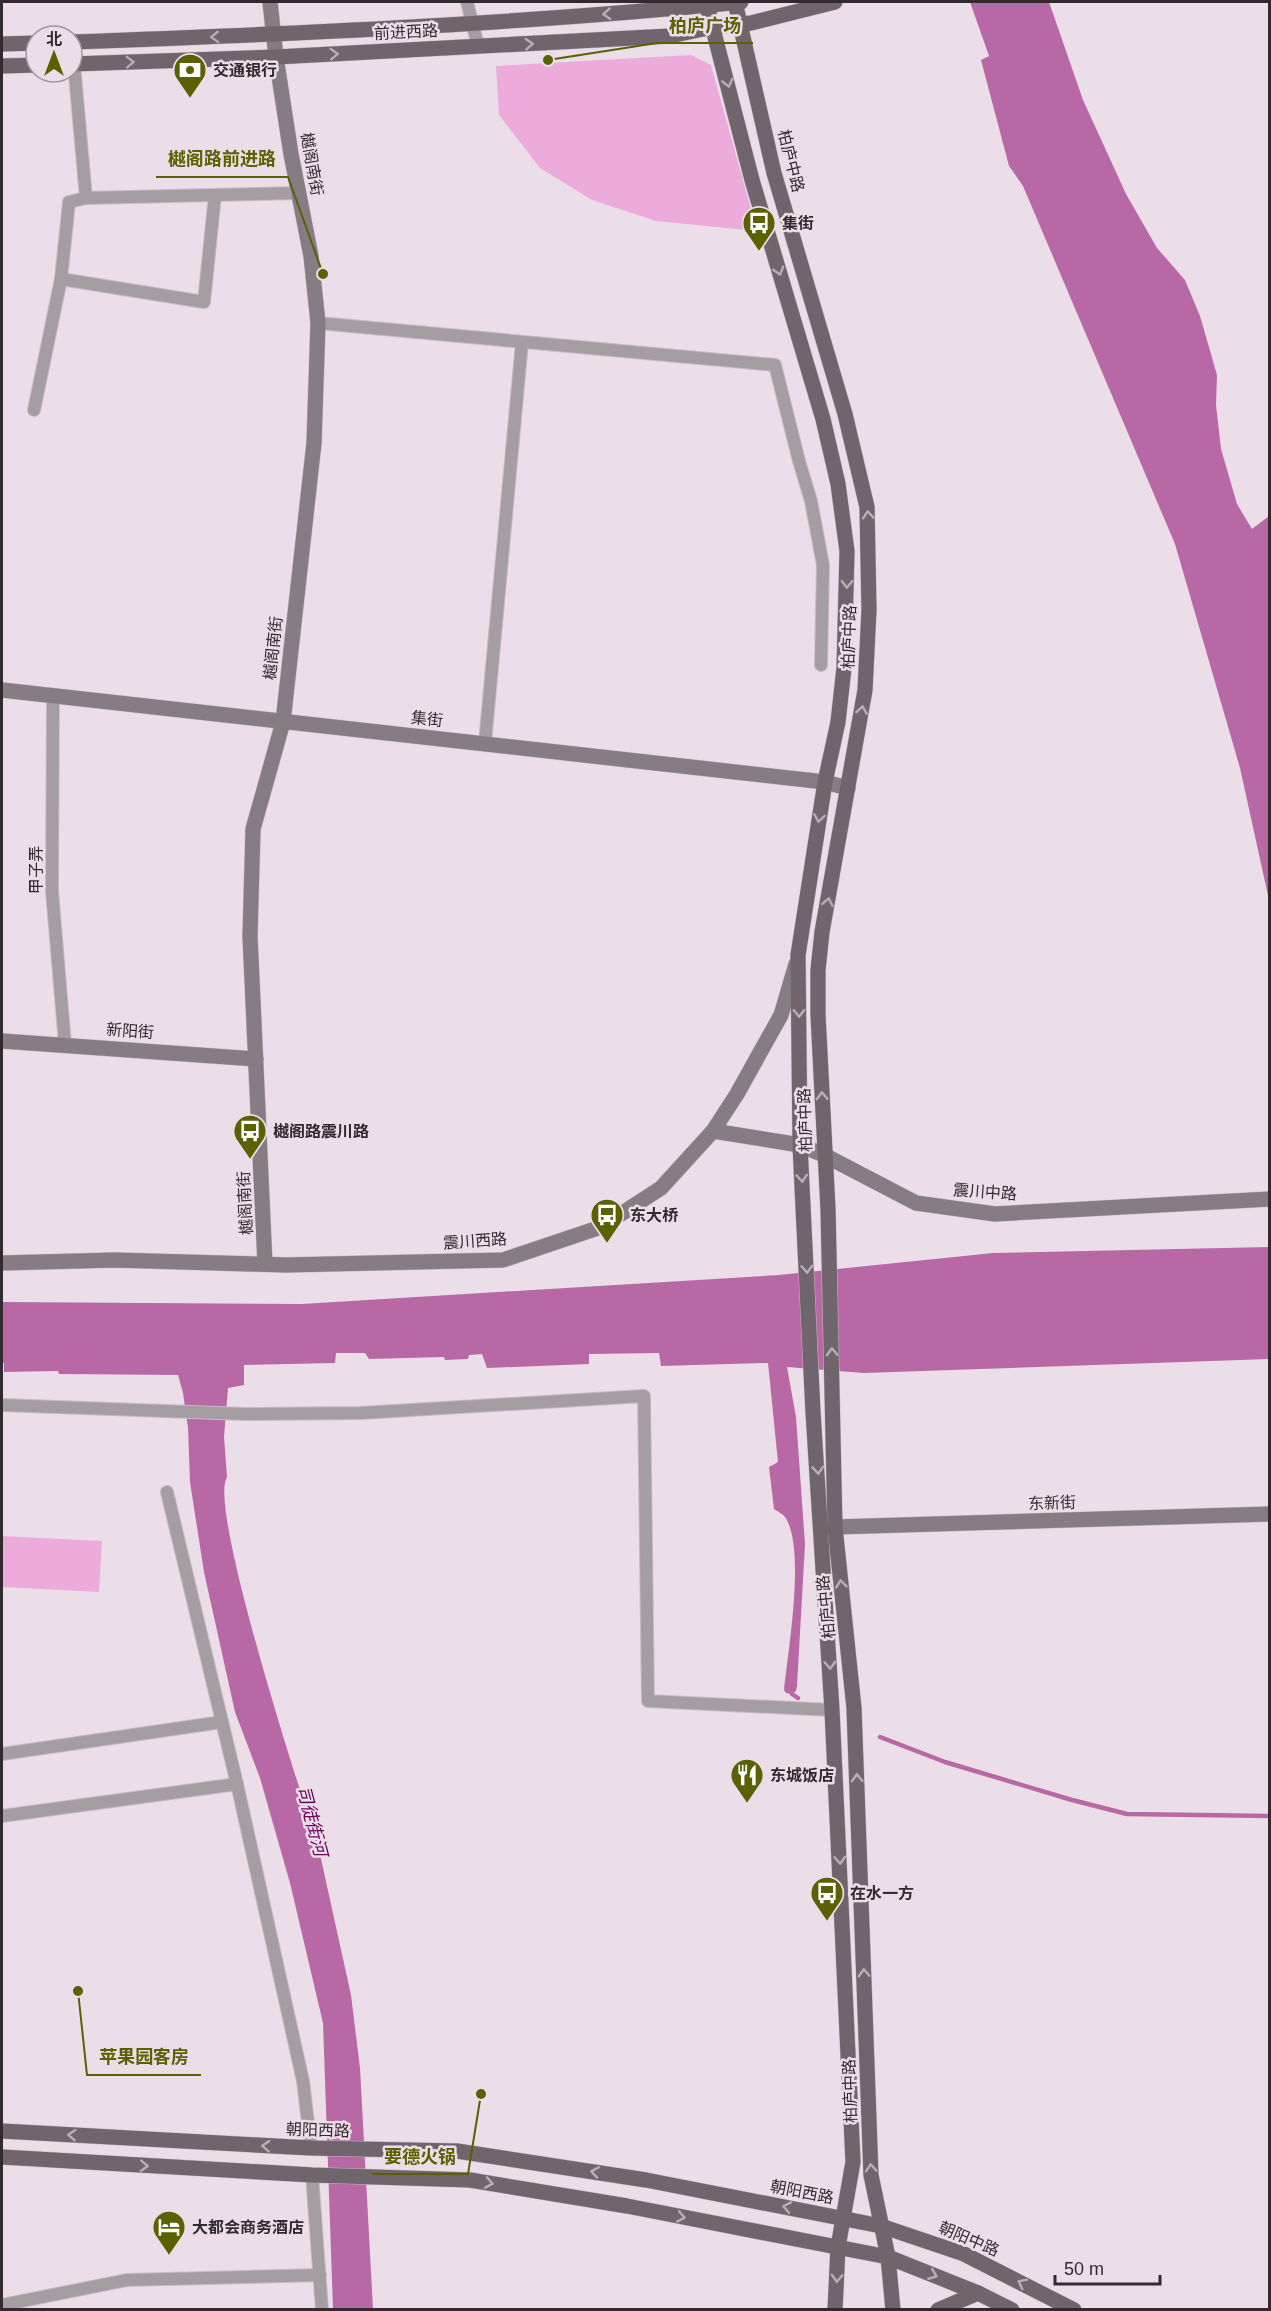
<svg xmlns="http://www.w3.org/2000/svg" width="1271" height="2311" font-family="Arial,'Noto Sans SC',sans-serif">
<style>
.green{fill:#ecabdb}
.water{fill:#b869a5}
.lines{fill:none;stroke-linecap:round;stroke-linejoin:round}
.stream{stroke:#b869a5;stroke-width:4.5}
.street-casing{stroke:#c7bac3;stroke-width:14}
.secondary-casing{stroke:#c7bac3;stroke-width:16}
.primary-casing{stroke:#c7bac3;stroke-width:16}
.street{stroke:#a49ea2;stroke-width:12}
.secondary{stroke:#857d83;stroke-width:15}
.primary{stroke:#70656c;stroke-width:15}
.oneway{stroke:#baaeb6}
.labels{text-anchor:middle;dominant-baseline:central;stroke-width:5;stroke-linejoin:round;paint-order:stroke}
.street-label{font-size:16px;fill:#312b2f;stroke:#ecdee8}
.poi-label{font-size:16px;font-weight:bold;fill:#312b2f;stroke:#ecdee8;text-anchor:start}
.water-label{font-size:18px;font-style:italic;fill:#69025a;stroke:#ecdee8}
.leader{fill:none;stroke:#596100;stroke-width:2}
.callout-dot{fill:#596100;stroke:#ecdee8;stroke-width:2}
.callout-label{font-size:18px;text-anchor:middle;font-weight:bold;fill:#596100;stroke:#ecdee8;stroke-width:5;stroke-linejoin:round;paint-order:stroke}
</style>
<rect width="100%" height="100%" fill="#ecdee8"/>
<g class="green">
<path d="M691,55l20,10 46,166 -101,-10 -64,-21 -52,-32 -41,-53 -3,-49z"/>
<path d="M2,1536l100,5 -3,51 -97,-5z"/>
</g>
<g class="water">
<path d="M970,2h79l34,98 43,94 31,54 28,32 15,36 17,59 -1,30 5,44 16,55 15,25 17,-13v384l-29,-132 -65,-224 -152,-358 -14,-20 -28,-106 8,-4z"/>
<path d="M1269,1247v112l-405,14 -77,-6 9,50 9,127 -8,142 -1,5 -4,3 -6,-1 -2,-3c4,-39 22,-142 1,-173 -2,-3 -8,-6 -11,-8l-5,-42 9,-5 -10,-99 -107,3 -2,-13 -70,1v10l-102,4 -5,-14 -13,1 -1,4 -23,1 -1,-3 -75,2 -4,-6h-29l-1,10 -91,2v20l-16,3 -4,49 3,40c-19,28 68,298 83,344l4,6 37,168 9,73 13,241h-40l-10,-286 -33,-140 -30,-105 -25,-66 -31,-140 -14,-90 -2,-54 -5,-35 -5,-18 -119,-1 -1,-3 -54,1v-9l-2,-1v-60l300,2 477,-29 214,-22z"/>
</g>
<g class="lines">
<g class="stream">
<path d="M791,1689l1,5 6,4"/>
<path d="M880,1737l65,25 127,38 55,14 143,2"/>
</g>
<g class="street-casing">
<g id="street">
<path d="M467,2l11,44"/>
<path d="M74,64l12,134 212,-5"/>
<path d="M86,198l-17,4 -8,77 143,23 11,-107"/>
<path d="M318,323l457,42 24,96 12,40 12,64 -2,100"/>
<path d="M34,410l27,-131"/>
<path d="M53,696l-1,195 13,153"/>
<path d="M485,743l37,-401"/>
<path d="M2,1405l243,9 116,-1 283,-17 4,305 184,9"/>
<path d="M167,1492l70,292"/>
<path d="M2,1754l220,-32"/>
<path d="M2,1816l235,-32 66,297 8,67"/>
<path d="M312,2175l10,135"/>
<path d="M2,2305l125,-25 193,-5"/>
</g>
</g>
<g class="secondary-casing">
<g id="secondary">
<path d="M2,690l823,92 23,6"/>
<path d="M2,1041l254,18"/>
<path d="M713,1131l87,14 24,10 92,48 79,11 275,-15"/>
<path d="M2,1263l113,-3 171,5 217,-5 98,-33 60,-39 52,-57 24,-37 44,-79 15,-51"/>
<path d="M265,1264l-15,-328 3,-107 30,-107 31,-279 4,-120 -7,-67 -20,-102 -15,-97 -6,-55"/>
<path d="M835,1527l435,-13"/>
</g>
</g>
<g class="primary-casing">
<g id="primary">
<path d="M706,2l46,178 71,239 15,65 9,67 -3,117 -6,54 -13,60 -27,173 2,190 13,267 19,298 21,452 -15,85 -3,63"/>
<path d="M735,2l39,171 71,241 22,93 2,103 -4,80 -43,242 -4,38v45l10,194 7,318 19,181 17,467 17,82 5,53"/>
<path d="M72,42c224,-8 447,-18 669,-40"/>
<path d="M2,44l34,-1"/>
<path d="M72,64l204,-7 394,-21 43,-9 38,-4 84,-21"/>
<path d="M2,66l34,-1"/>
<path d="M2,2131l309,17 146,3 189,29 235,46 83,28 110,56"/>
<path d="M2,2157l310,18 158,5 157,26 261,51 90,36 34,17"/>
<path d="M938,2310l40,-17"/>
</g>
</g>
<use href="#street" class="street"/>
<use href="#secondary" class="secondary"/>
<use href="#primary" class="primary"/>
</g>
<defs><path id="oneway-chevron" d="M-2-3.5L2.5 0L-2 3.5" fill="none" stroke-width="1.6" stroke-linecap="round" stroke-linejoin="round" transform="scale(1.5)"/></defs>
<g class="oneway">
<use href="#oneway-chevron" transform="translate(607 14) rotate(176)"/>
<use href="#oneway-chevron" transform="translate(215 37) rotate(178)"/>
<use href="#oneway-chevron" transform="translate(529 44) rotate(-3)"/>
<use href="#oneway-chevron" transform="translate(334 54) rotate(-3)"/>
<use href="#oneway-chevron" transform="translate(130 62) rotate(-2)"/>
<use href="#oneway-chevron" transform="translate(728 83) rotate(76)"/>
<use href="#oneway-chevron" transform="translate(779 271) rotate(73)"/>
<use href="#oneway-chevron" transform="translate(868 515) rotate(-94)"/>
<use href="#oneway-chevron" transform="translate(847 584) rotate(91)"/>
<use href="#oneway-chevron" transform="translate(862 710) rotate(-81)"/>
<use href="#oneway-chevron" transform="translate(819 818) rotate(99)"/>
<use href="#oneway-chevron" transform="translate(828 902) rotate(-79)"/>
<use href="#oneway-chevron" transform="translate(799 1013) rotate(89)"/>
<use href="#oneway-chevron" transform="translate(822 1096) rotate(-92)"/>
<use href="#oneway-chevron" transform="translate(802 1178) rotate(86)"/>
<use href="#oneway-chevron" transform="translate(807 1269) rotate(87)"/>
<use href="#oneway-chevron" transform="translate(832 1352) rotate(-92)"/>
<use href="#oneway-chevron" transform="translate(818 1470) rotate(86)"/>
<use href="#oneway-chevron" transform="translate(841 1584) rotate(-96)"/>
<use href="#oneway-chevron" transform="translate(830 1665) rotate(87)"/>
<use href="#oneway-chevron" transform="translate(857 1778) rotate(-92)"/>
<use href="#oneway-chevron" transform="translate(840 1860) rotate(87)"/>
<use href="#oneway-chevron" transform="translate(864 1973) rotate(-92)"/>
<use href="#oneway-chevron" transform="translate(72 2135) rotate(-177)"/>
<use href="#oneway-chevron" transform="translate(266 2146) rotate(-177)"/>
<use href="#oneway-chevron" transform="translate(144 2166) rotate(3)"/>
<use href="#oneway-chevron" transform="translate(871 2168) rotate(-94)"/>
<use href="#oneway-chevron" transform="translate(595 2172) rotate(-171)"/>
<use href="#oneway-chevron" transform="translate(489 2183) rotate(10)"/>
<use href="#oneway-chevron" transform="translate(787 2207) rotate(-169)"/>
<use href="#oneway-chevron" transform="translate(681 2217) rotate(11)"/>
<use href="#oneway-chevron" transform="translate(933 2275) rotate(22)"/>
<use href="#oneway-chevron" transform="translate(837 2278) rotate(92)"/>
<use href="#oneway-chevron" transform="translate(1022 2283) rotate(-153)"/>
</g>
<defs>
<g id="bank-pin" transform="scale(1.725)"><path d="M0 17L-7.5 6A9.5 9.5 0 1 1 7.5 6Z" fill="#596100" stroke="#ecdee8"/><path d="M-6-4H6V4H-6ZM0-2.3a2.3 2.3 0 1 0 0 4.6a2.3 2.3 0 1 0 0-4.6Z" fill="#fff"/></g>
<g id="bus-pin" transform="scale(1.725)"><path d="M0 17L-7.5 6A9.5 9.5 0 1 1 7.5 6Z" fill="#596100" stroke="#ecdee8"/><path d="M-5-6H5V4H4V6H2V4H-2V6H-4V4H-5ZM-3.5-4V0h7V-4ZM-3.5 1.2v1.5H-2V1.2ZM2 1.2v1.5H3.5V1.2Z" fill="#fff"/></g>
<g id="restaurant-pin" transform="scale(1.725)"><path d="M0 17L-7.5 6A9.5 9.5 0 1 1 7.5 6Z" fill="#596100" stroke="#ecdee8"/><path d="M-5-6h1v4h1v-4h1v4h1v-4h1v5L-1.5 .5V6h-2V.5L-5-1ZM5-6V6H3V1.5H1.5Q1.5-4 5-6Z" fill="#fff"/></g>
<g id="hotel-pin" transform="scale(1.725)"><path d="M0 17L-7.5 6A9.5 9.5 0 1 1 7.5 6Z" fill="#596100" stroke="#ecdee8"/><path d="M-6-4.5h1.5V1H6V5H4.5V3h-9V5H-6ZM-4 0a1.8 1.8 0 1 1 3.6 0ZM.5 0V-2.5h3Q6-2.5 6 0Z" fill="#fff"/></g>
</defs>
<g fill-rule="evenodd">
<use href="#bank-pin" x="190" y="70"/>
<use href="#bus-pin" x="759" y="223"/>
<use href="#bus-pin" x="250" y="1131"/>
<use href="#bus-pin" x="607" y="1215"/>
<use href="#restaurant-pin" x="747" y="1775"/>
<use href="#bus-pin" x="827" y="1893"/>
<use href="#hotel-pin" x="169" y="2227"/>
</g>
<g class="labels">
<g class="street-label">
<text transform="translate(406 32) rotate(-3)">前进西路</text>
<text transform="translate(791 161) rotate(76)">柏庐中路</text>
<text transform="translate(312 164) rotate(80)">樾阁南街</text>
<text transform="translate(849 637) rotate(-88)">柏庐中路</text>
<text transform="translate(273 648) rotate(-84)">樾阁南街</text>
<text transform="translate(427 719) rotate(6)">集街</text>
<text transform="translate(36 870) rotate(-90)">甲子弄</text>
<text transform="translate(130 1031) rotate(4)">新阳街</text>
<text transform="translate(805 1120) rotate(-92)">柏庐中路</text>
<text transform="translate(985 1192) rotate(4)">震川中路</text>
<text transform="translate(245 1203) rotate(-93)">樾阁南街</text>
<text transform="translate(475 1241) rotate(-4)">震川西路</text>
<text transform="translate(1052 1503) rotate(-2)">东新街</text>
<text transform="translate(826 1607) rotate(-96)">柏庐中路</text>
<text transform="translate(850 2091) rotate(-92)">柏庐中路</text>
<text transform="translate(318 2130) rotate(2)">朝阳西路</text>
<text transform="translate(802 2192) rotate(11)">朝阳西路</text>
<text transform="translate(969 2239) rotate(23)">朝阳中路</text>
</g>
<g class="poi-label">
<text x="213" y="70">交通银行</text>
<text x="782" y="223">集街</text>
<text x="273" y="1131">樾阁路震川路</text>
<text x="630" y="1215">东大桥</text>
<text x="770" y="1775">东城饭店</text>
<text x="850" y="1893">在水一方</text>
<text x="192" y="2227">大都会商务酒店</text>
</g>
<g class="water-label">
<text transform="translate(312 1821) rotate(75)">司徒街河</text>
</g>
</g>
<path class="leader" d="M548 60L657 43H753M323 274L288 177H156M78 1991L87 2075H201M481 2094L468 2174H372"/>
<g class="callout-dot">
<circle cx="548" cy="60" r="6"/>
<circle cx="323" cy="274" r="6"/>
<circle cx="78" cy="1991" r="6"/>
<circle cx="481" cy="2094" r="6"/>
</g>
<g class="callout-label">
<text x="705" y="32">柏庐广场</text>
<text x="222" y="165">樾阁路前进路</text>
<text x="144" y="2063">苹果园客房</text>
<text x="420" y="2163">要德火锅</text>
</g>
<rect width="1271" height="2311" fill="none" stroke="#312b2f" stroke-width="6"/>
<g transform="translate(54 54)"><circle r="28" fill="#ecdee8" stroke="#a1969e" stroke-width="1.5"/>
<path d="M0-4.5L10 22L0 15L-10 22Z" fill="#596100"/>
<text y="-9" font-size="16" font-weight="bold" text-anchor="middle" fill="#312b2f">北</text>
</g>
<path d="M1055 2275v9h105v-9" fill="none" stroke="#312b2f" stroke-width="3"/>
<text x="1064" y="2275" font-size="18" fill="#312b2f" stroke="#ecdee8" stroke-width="4.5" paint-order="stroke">50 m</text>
</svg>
